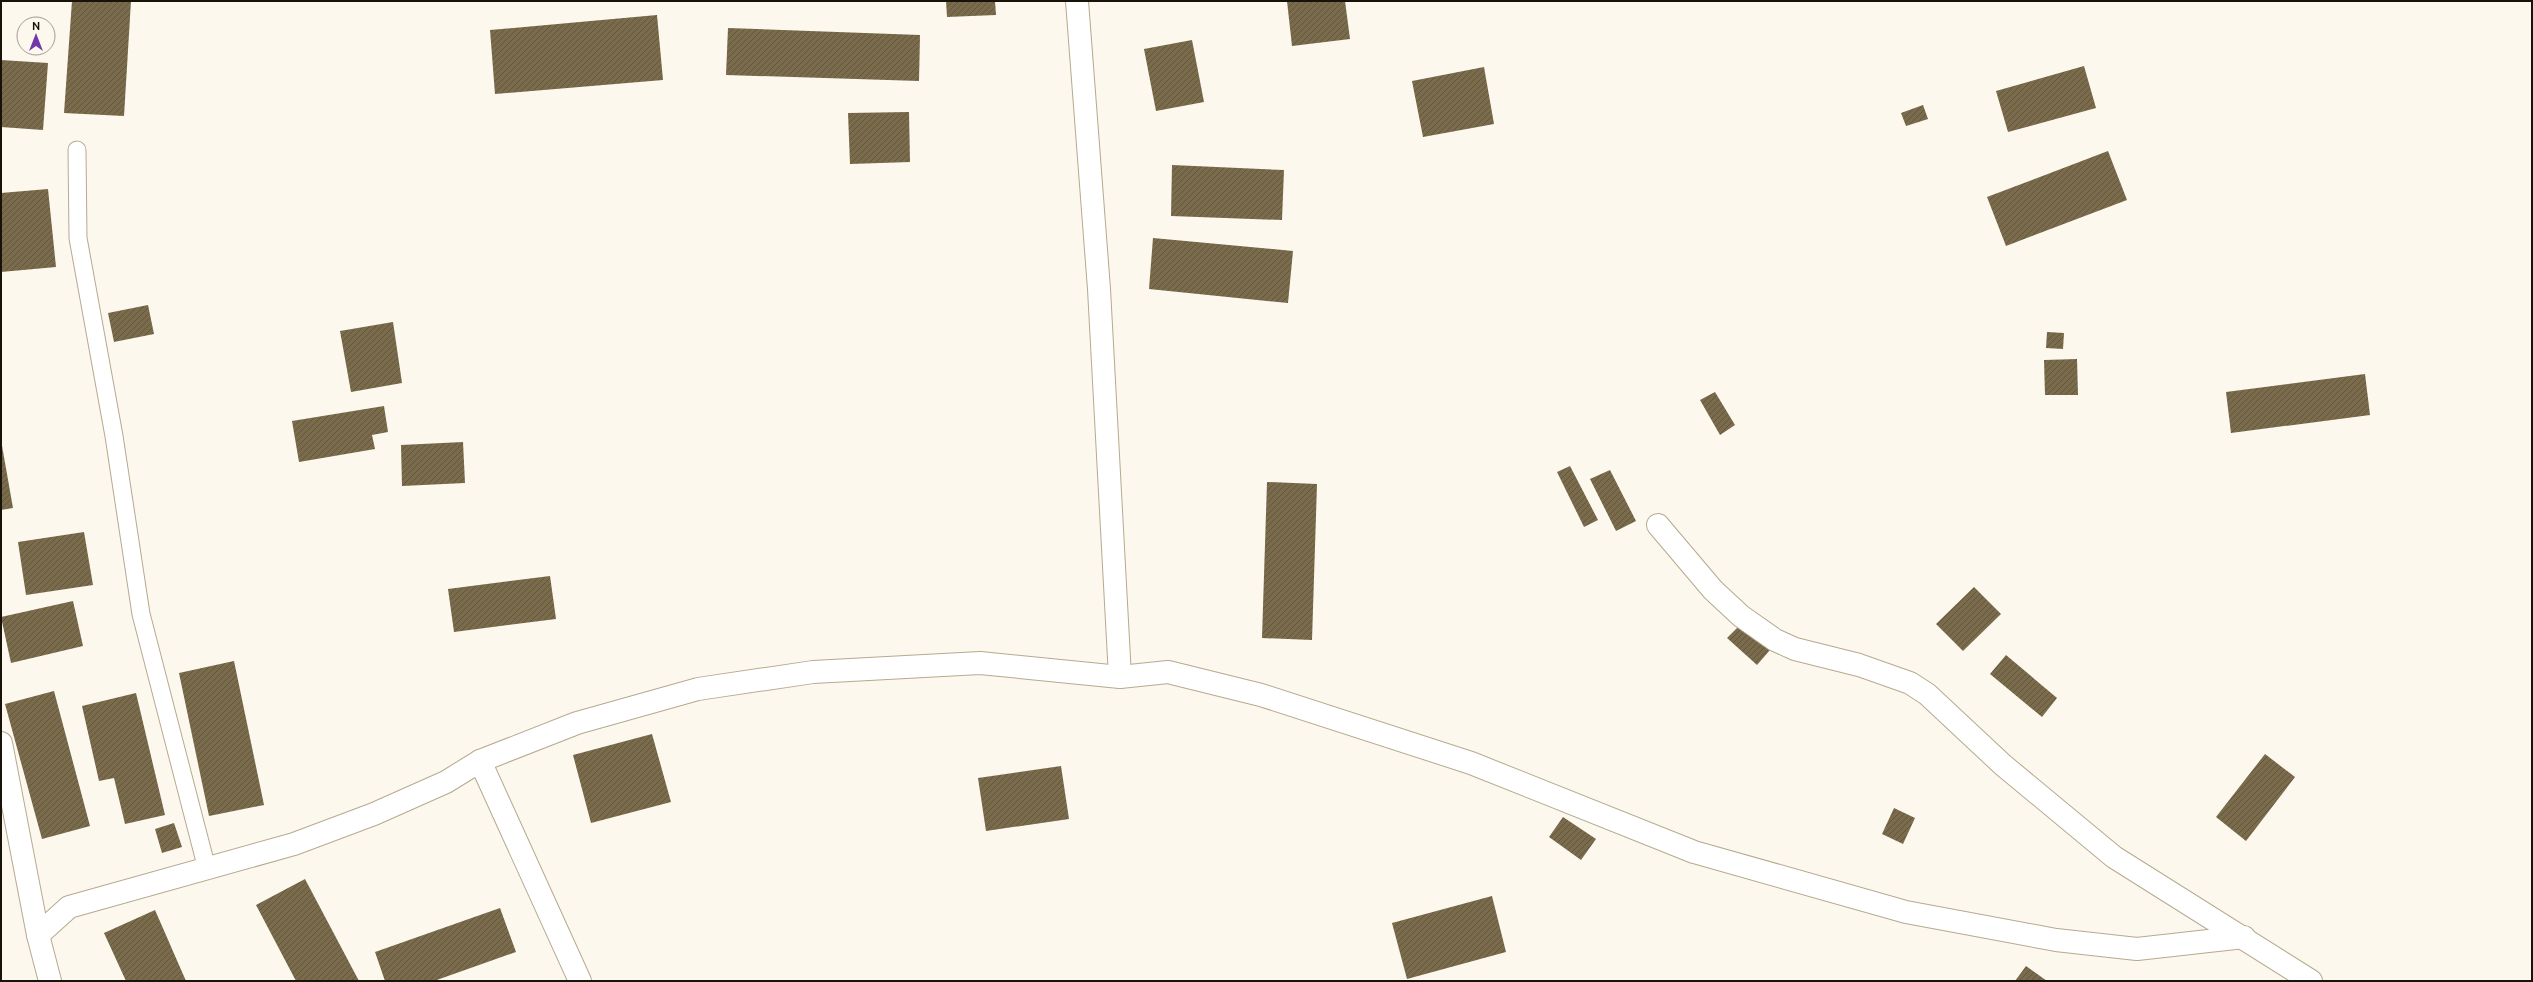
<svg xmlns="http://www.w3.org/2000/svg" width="2533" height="982" font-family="Ubuntu,sans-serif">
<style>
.building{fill:url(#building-hatch)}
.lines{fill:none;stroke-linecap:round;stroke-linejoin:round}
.lane-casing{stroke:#b6aa8f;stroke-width:19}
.street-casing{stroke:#b6aa8f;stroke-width:24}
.lane{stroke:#fff;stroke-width:17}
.street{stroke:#fff;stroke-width:22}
</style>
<defs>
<pattern id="building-hatch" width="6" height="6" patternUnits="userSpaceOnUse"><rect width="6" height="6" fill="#796b4c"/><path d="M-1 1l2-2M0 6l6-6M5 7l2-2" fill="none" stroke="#62573d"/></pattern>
</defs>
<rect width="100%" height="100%" fill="#fdf8ed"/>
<g class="building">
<path d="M72,1h59l-7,115 -60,-3z"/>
<path d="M946,1h49l1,14 -49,2z"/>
<path d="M1287,1h58l5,38 -58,7z"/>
<path d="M657,15l6,65 -168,14 -5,-64z"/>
<path d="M728,28l192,7 -1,46 -193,-6z"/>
<path d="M1192,40l12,62 -48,9 -12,-62z"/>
<path d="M1,60l47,3 -5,67 -42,-3z"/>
<path d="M2084,66l12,42 -88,24 -12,-41z"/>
<path d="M1484,67l10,57 -71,13 -11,-56z"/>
<path d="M1923,105l5,14 -22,7 -5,-13z"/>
<path d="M909,112l1,50 -60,2 -2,-51z"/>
<path d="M2108,151l19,49 -121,46 -19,-49z"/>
<path d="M1172,165l112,5 -2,50 -111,-4z"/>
<path d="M48,189l8,78 -55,5v-79z"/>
<path d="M1153,238l140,13 -5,52 -139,-14z"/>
<path d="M148,305l6,29 -40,8 -6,-29z"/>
<path d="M393,322l9,61 -51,9 -11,-61z"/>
<path d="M2047,332l17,1 -1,16 -17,-1z"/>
<path d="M2077,359l1,36h-33l-1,-35z"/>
<path d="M2365,374l5,41 -139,18 -5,-41z"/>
<path d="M1715,392l20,33 -15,10 -20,-35z"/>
<path d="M384,406l4,26 -16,3 3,14 -76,13 -7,-41z"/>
<path d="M1,440l12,68 -12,2z"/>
<path d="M463,442l2,41 -63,3 -1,-41z"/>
<path d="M1570,466l28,54 -14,7 -27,-55z"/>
<path d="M1610,470l26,51 -20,10 -26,-52z"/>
<path d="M1267,482l50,2 -5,156 -50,-2z"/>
<path d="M84,532l9,53 -67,10 -8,-53z"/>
<path d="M550,576l6,43 -102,13 -6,-43z"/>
<path d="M1974,587l27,27 -38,37 -27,-27z"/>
<path d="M73,601l10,45 -72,17 -10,-46z"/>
<path d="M1741,624l29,26 -13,15 -30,-27z"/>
<path d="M2006,655l51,43 -15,19 -52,-43z"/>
<path d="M234,661l30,144 -55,11 -30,-143z"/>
<path d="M54,691l36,135 -48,13 -37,-135z"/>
<path d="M136,693l29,122 -40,9 -11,-46 -15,3 -17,-75z"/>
<path d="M652,734l19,68 -80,21 -18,-68z"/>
<path d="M2265,754l30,23 -49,64 -30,-24z"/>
<path d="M1061,766l8,53 -83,12 -8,-53z"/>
<path d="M1894,808l21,10 -12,26 -21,-10z"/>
<path d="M1563,817l33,22 -15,21 -32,-23z"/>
<path d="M174,823l8,24 -20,6 -7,-24z"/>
<path d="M305,879l54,102h-63l-40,-76z"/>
<path d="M1492,896l14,56 -99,27 -15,-56z"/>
<path d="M500,908l16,44 -82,29h-49l-10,-29z"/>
<path d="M155,910l31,71h-60l-22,-48z"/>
<path d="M2026,966l21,15h-32z"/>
</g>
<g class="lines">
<g class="lane-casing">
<path id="lane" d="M77,150l1,88 36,198 27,178 66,255"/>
</g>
<g class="street-casing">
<g id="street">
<path d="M1077,1l22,288 21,388"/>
<path d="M1658,525l55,65 28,26 34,24 20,9 64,16 51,18 17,11 76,71 111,92 197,124"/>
<path d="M1,743l37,192 31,-28 225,-63 80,-30 72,-32 34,-21 97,-38 121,-34 115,-17 167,-9 140,14 48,-5 93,23 210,68 223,89 212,60 150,28 81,9 107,-12"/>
<path d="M480,761l100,220"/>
<path d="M38,935l12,46"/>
</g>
</g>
<use href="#lane" class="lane"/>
<use href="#street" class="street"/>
</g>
<rect width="2533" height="982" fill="none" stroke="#171309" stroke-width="4"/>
<g transform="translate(36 36)"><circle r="19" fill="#fdf8ed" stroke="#a19c92"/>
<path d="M0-3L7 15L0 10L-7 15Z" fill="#7138ae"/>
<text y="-6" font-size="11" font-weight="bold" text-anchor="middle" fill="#171309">N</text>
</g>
</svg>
